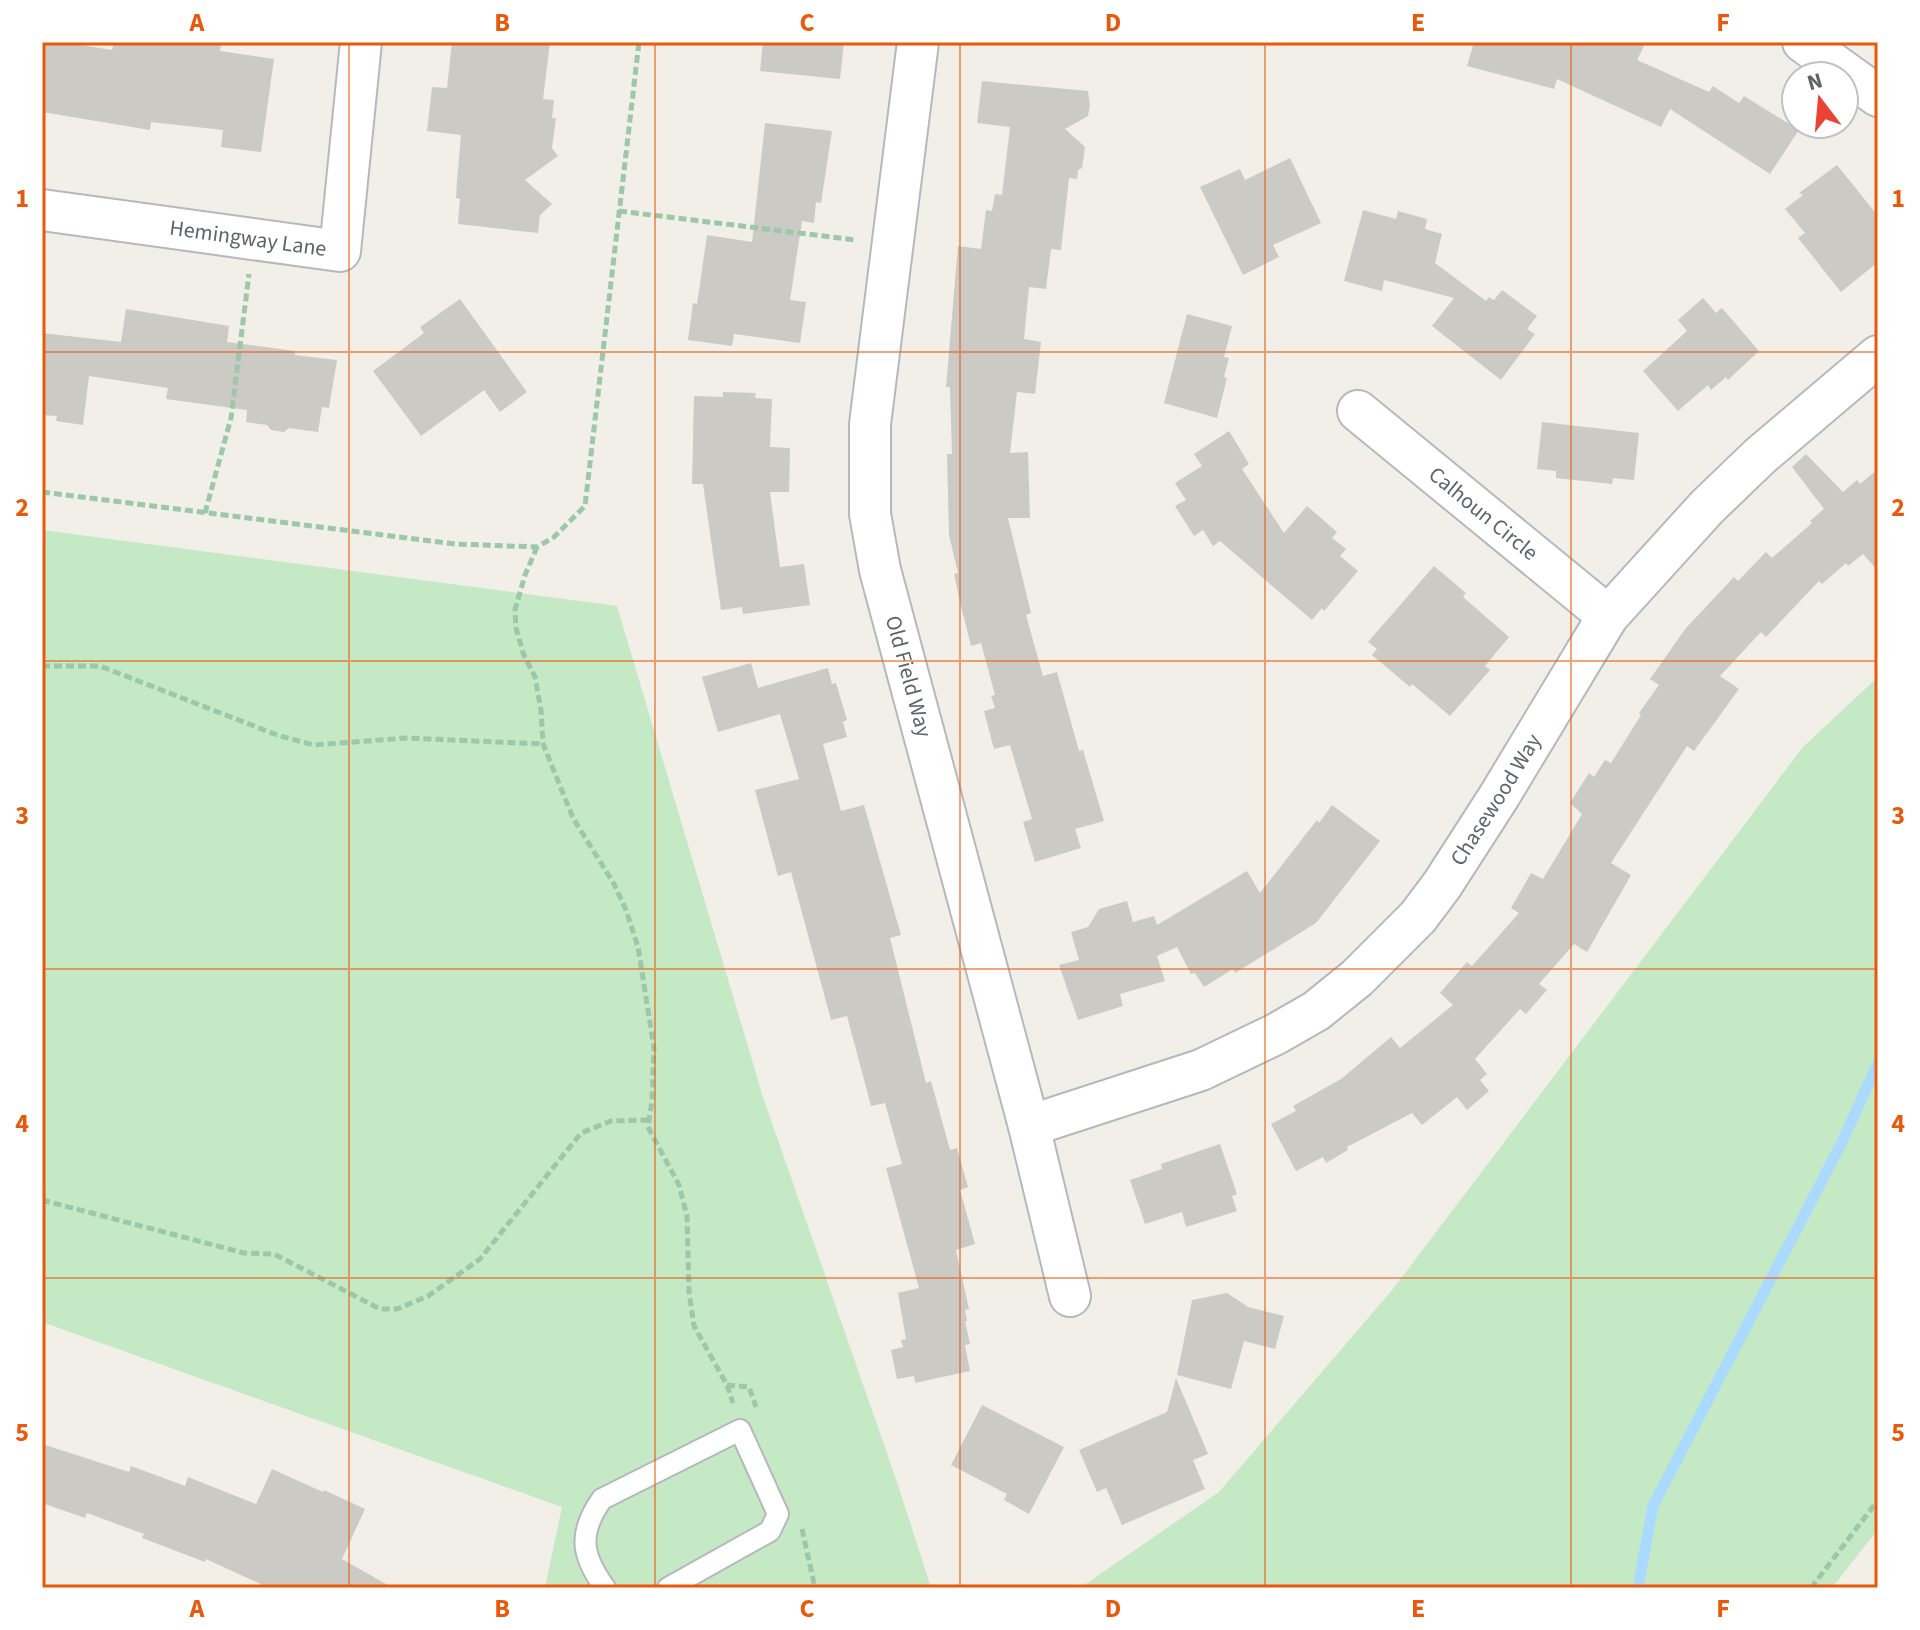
<svg xmlns="http://www.w3.org/2000/svg" width="1920" height="1630" font-family="'Source Sans 3',sans-serif">
<style>
.green{fill:#c5e8c5}
.lines{fill:none;stroke-linecap:round;stroke-linejoin:round}
.stream{stroke:#aadaff;stroke-width:11}
.building{fill:#cccac5}
.service-casing{stroke:#b5b8bc;stroke-width:24}
.minor-casing{stroke:#b5b8bc;stroke-width:44}
.path{stroke:#9cc7a9;stroke-width:5;stroke-dasharray:8 4;stroke-linecap:butt}
.service{stroke:#fff;stroke-width:20}
.minor{stroke:#fff;stroke-width:40}
.grid{fill:none;stroke:#e8590c;stroke-width:2;stroke-opacity:0.55}
.labels{text-anchor:middle;dominant-baseline:central;stroke-width:8;stroke-linejoin:round;paint-order:stroke}
.street-label{font-size:22px;fill:#5f6368;stroke:#fff}
.neatline{fill:none;stroke:#e8590c;stroke-width:3}
.grid-label{font-size:26px;text-anchor:middle;font-weight:bold;fill:#e8590c}
</style>
<rect width="100%" height="100%" fill="#f1efe8"/>
<g class="green">
<path d="M42,530l575,76 146,491 135,388 33,103h-386l17,-81 -520,-185z"/>
<path d="M1878,677v852l-46,59h-752l139,-96 174,-203 410,-542z"/>
</g>
<g class="lines">
<path class="stream" d="M1638,1588l15,-82 188,-362 37,-81"/>
</g>
<g class="building">
<path d="M42,42h20l50,8 2,-8h90l17,3 -1,6 54,8 -13,93 -40,-5 2,-17 -72,-8 -1,8 -108,-18z"/>
<path d="M452,42h98l-7,57 11,1 -2,18h4l-4,30 6,8 -33,24 27,24 -12,11 -2,18 -80,-9 2,-25 -4,-1 1,-17 4,-46 -34,-4 5,-44 15,1z"/>
<path d="M763,42h81l-4,37 -80,-8z"/>
<path d="M1474,42h172l-9,18 72,32 4,-6 26,17 5,-7 55,34 -29,44 -100,-65 -9,18 -104,-48 -3,10 -87,-23z"/>
<path d="M982,81l106,10 2,15 -2,10 -23,13 20,18 -3,21 -4,2 -1,9 -8,-1 -8,72 -10,-1 -5,40 -17,-2 -5,52 17,3 -6,52 -18,-2 -7,61 18,-1 2,66h-22l23,95 -5,2 17,61 14,-4 22,79 4,-1 21,71 -29,8 6,19 -46,14 -12,-40 9,-3 -22,-74 -16,4 -10,-38 11,-3 -4,-12 4,-1 -14,-52 -10,3 -10,-40 -7,-32 4,-1 -9,-38 -2,-81h5l-2,-67h-4l12,-141 23,3 5,-39 6,1 3,-17 7,1 8,-68 -33,-4z"/>
<path d="M765,123l67,8 -11,72 -5,-1 -2,21 -12,-2 -12,79 16,2 -6,41 -66,-9 -2,12 -44,-6 5,-37 4,1 10,-69 45,7z"/>
<path d="M1290,158l31,65 -48,22 6,12 -36,18 -43,-88 40,-18 5,11z"/>
<path d="M1837,165l41,51v46l-37,30 -43,-54 7,-5 -20,-24 18,-14 -4,-2z"/>
<path d="M1363,210l33,9 2,-8 29,8 -2,10 17,5 -7,29 51,38 3,-4 5,3 8,-10 35,26 -10,13 8,5 -34,46 -69,-54 22,-28 -70,-18 -2,11 -38,-10z"/>
<path d="M1703,298l13,15 6,-5 37,43 -31,29 -2,-3 -15,13 -3,-5 -30,26 -35,-40 44,-40 -9,-11z"/>
<path d="M460,299l67,93 -27,20 -16,-22 -63,46 -48,-65 51,-38 -4,-6z"/>
<path d="M126,309l103,17 -2,16 68,9v4l42,5 -8,48 -7,-1 -4,25 -29,-4 -5,4 -13,-2 -4,-5 -21,-3 1,-12 -81,-11 2,-11 -79,-12 -6,49 -27,-4 1,-5 -15,-1v-82l79,9z"/>
<path d="M1187,314l45,12 -8,31 5,1 -5,19 3,1 -10,40 -53,-15z"/>
<path d="M723,392l33,1 -1,5 17,1 -2,48 20,1 -1,44h-19l10,75 24,-3 6,41 -67,9 -1,-7 -21,3 -18,-126h-11l2,-88 29,1z"/>
<path d="M1542,422l97,11 -5,47 -21,-2 -1,6 -56,-6v-7l-19,-2z"/>
<path d="M1229,431l20,33 -7,5 42,64 23,-27 30,26 -5,6 14,11 -6,7 18,15 -34,40 -2,-3 -10,12 -92,-79 -7,5 -10,-16 -9,6 -19,-30 11,-6 -11,-17 27,-17 -8,-12z"/>
<path d="M1806,454l37,38 14,-12 3,4 18,-15v102l-15,-17 -15,12 -2,-3 -24,21 -3,-3 -53,56 -5,-5 -41,44 19,13 -45,62 -7,-5 -76,117 20,12 -44,77 -13,-8 -35,40 8,6 -21,24 -6,-5 -45,50 12,15 -7,6 9,11 -22,19 -10,-13 -35,28 -10,-12 -65,34 1,3 -22,13 -3,-6 -27,14 -25,-47 25,-13 -3,-5 48,-27 50,-42 9,11 53,-43 -13,-12 27,-31 5,4 47,-53 -8,-5 20,-35 12,6 39,-65 -12,-11 19,-30 5,4 11,-17 6,3 30,-48 -2,-2 20,-28 -9,-6 36,-51 48,-51 4,4 28,-29 6,6 40,-35 -2,-2 14,-12 -32,-42z"/>
<path d="M1434,566l32,27 -3,4 46,40 -24,29 5,4 -40,46 -38,-32 -2,3 -38,-32 5,-6 -9,-7z"/>
<path d="M751,663l7,25 70,-20 4,16 4,-1 11,37 -4,2 4,15 -24,7 18,67 23,-6 37,130 -11,3 36,145 5,-2 19,69 7,-2 11,39 -8,3 15,54 -19,6 13,59 -4,1 2,11h-2l5,23 -5,1 5,26 -55,12 -1,-7 -17,3 -6,-29 12,-3 -2,-7 5,-1 -8,-46 21,-5 -33,-120 16,-4 -17,-61 -14,3 -24,-90 -16,4 -40,-148 -13,4 -23,-86 44,-11 -19,-65 -62,18 -16,-55z"/>
<path d="M1332,805l48,36 -64,82 -81,50 -2,-4 -29,18 -9,-14 -4,1 -14,-27 -20,9 8,25 -45,13 3,12 -45,14 -19,-55 20,-5 -8,-28 17,-5 11,-18 28,-8 6,21 21,-6 3,9 90,-54 13,22 57,-73 2,3z"/>
<path d="M1220,1144l17,50 -5,2 5,15 -51,16 -4,-15 -37,12 -15,-44 32,-11 -1,-5z"/>
<path d="M1227,1293l21,14 36,9 -9,33 -31,-8 -13,48 -54,-14 15,-75z"/>
<path d="M1176,1378l32,76 -15,6 12,29 -83,36 -16,-37 -9,4 -18,-42 88,-38z"/>
<path d="M982,1405l82,42 -35,67 -25,-14 3,-6 -56,-29z"/>
<path d="M42,1444l87,28 2,-6 54,20 3,-9 68,27 16,-35 51,23 1,-2 41,19 -23,50 51,29h-124l-63,-29 -1,3 -63,-24 2,-4 -57,-21 -2,5 -43,-15z"/>
</g>
<g class="lines">
<g class="service-casing">
<path id="service" d="M605,1588c-24,-33 -27,-55 -3,-89l138,-69 38,84 -8,17 -102,57"/>
</g>
<g class="minor-casing">
<g id="minor">
<path id="s1" d="M918,42l-48,382v90l10,56 149,556 41,170"/>
<path d="M1803,42l75,54"/>
<path id="s2" d="M42,210l298,41 21,-209"/>
<path id="s3" d="M1358,411l250,205"/>
<path id="s4" d="M1029,1126l172,-56 75,-36 40,-23 41,-33 61,-61 24,-32 56,-87 110,-182 99,-109 53,-51 118,-100"/>
</g>
</g>
<g class="path">
<path d="M619,211l237,29"/>
<path d="M42,492l413,52 82,3 17,-10 31,-31 54,-464"/>
<path d="M205,513l26,-95 18,-144"/>
<path d="M537,547l-12,28 -10,35 1,18 7,25 12,24 6,33 2,34 30,74 41,66 12,26 12,37 16,101 -2,53 -4,26 31,58 8,31 2,76 5,34 33,59 6,18"/>
<path d="M42,666h58l177,69 37,10 93,-7 136,6"/>
<path d="M42,1200l202,53 30,1 106,55h17l31,-13 52,-37 101,-126 30,-12 38,-1"/>
<path d="M727,1385l22,2 7,20"/>
<path d="M802,1529l13,59"/>
<path d="M1811,1588l67,-88"/>
</g>
<use href="#service" class="service"/>
<use href="#minor" class="minor"/>
</g>
<path class="grid" d="M349,42v1546M655,42v1546M960,42v1546M1265,42v1546M1571,42v1546M42,352h1836M42,661h1836M42,969h1836M42,1278h1836"/>
<g class="labels">
<g class="street-label">
<text stroke="none"><textPath href="#s2" startOffset="208">Hemingway Lane</textPath></text>
<text stroke="none"><textPath href="#s3" startOffset="162">Calhoun Circle</textPath></text>
<text stroke="none"><textPath href="#s1" startOffset="642">Old Field Way</textPath></text>
<text stroke="none"><textPath href="#s4" startOffset="590">Chasewood Way</textPath></text>
</g>
</g>
<rect width="1920" height="1630" fill="none" stroke="#ffffff" stroke-width="88"/>
<g transform="translate(1820 100) rotate(344)"><circle r="38" fill="#ffffff" stroke="#bfc1c3" stroke-width="2"/>
<path d="M0-6L14 30L0 20L-14 30Z" fill="#ea4335"/>
<text y="-12" font-size="22" font-weight="bold" text-anchor="middle" fill="#5f6368">N</text>
</g>
<rect x="44" y="44" width="1832" height="1542" class="neatline"/>
<g class="grid-label">
<text x="197" y="31">A</text>
<text x="502" y="31">B</text>
<text x="807" y="31">C</text>
<text x="1113" y="31">D</text>
<text x="1418" y="31">E</text>
<text x="1723" y="31">F</text>
<text x="22" y="207">1</text>
<text x="1898" y="207">1</text>
<text x="22" y="516">2</text>
<text x="1898" y="516">2</text>
<text x="22" y="824">3</text>
<text x="1898" y="824">3</text>
<text x="22" y="1132">4</text>
<text x="1898" y="1132">4</text>
<text x="22" y="1441">5</text>
<text x="1898" y="1441">5</text>
<text x="197" y="1617">A</text>
<text x="502" y="1617">B</text>
<text x="807" y="1617">C</text>
<text x="1113" y="1617">D</text>
<text x="1418" y="1617">E</text>
<text x="1723" y="1617">F</text>
</g>
</svg>
